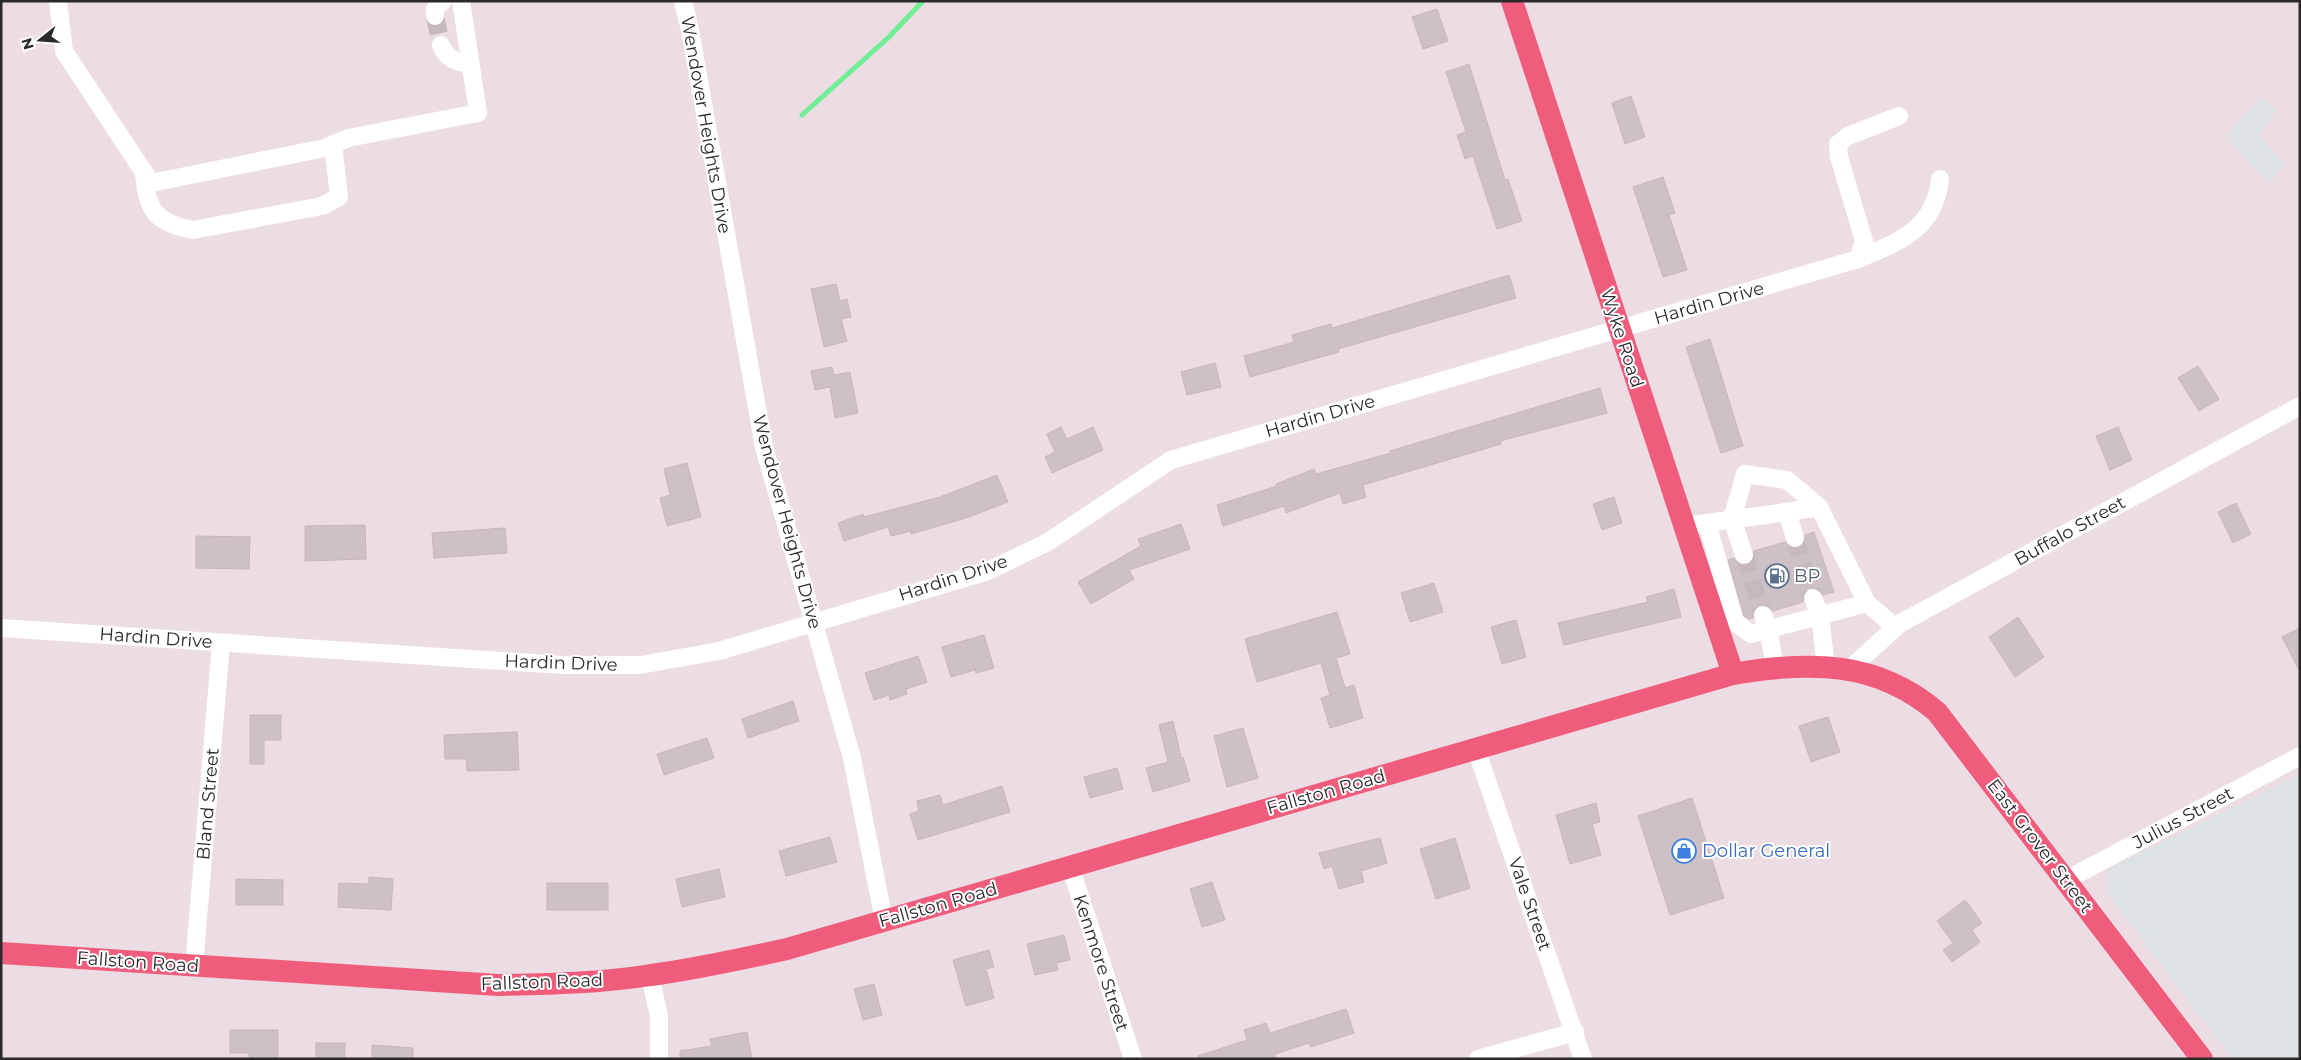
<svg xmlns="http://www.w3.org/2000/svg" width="2301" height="1060" font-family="Montserrat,sans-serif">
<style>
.industrial{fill:#dde2e4}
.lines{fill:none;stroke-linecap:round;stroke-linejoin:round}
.stream{stroke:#6fee93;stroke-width:5}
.building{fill:#cec1c6;stroke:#c7b6bc}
.minor-tunnel{stroke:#c5b8be;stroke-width:18;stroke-dasharray:18 9;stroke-linecap:butt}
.minor{stroke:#fff;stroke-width:18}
.major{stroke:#f05d7c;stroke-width:22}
.labels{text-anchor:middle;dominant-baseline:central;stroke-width:4;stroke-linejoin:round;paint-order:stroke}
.street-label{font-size:18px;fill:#2a2a2a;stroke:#fff}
.service-label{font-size:18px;fill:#4e5e75;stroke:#fff;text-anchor:start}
.shop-label{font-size:18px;fill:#366cbe;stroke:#fff;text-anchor:start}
</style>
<rect width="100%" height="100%" fill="#ecdce3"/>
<g class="industrial">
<path d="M2262,98l14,12 -17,25 26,30 -16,18 -34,-36 -7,-14z"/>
<path d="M2300,775v284h-67l-126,-166 2,-25z"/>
</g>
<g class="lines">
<path class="stream" d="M802,115l87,-78 34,-36"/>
</g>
<g class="building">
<path d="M1437,9l11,32 -25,8 -11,-32z"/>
<path d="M1469,64l36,116 3,-1 14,42 -25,8 -24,-73 -8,3 -8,-24 9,-3 -20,-60z"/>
<path d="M1631,96l14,41 -20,7 -13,-41z"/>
<path d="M1663,177l12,36 -6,2 18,55 -24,7 -30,-90z"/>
<path d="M1509,275l7,23 -178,51 1,3 -89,25 -6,-21 50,-14 -2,-7 39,-11 1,4z"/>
<path d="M836,284l4,17 7,-2 4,18 -10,2 6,22 -23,6 -13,-58z"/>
<path d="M1710,339l33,107 -22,7 -35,-106z"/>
<path d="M1215,363l6,24 -34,8 -6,-23z"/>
<path d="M2198,366l21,33 -20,12 -21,-33z"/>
<path d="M832,367l2,8 16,-3 8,41 -23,5 -5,-31 -15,3 -4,-19z"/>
<path d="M1600,388l7,25 -107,28 1,3 -138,41 3,12 -23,7 -3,-11 -54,20 -2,-7 -61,20 -6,-21 60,-19 -1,-2 38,-15 2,5 75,-21 -1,-2z"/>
<path d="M1061,427l6,12 26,-12 10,23 -51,23 -7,-16 10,-5 -8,-18z"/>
<path d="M2118,427l14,33 -22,10 -14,-34z"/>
<path d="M687,463l14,54 -34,9 -7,-28 10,-3 -6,-26z"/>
<path d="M997,475l11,27 -42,16 -55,16v-3l-20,5 -3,-9 -44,14 -6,-18 25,-9 1,3 76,-20z"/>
<path d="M1614,497l8,26 -20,7 -9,-26z"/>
<path d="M2236,503l15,31 -18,9 -15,-31z"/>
<path d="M1181,524l9,25 -61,21 5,9 -43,25 -13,-22 63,-36 -3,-7z"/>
<path d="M365,525l1,34 -61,2v-35z"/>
<path d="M505,528l2,25 -73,5 -2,-25z"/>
<path d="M1814,532l20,60 -11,3 -4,-6 -10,-1 -5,4 -1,10 -30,9 -4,-4 -9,-2 -5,4 -2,9 -4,1 -5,-3 -16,-56 6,-2 3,5 10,2 5,-3 2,-11 31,-9 7,6h7l6,-7v-6z"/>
<path d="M196,536l54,1 -1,32 -53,-1z"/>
<path d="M1434,583l9,29 -33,10 -9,-29z"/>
<path d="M1674,589l7,28 -117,28 -6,-22 90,-21 -2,-5z"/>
<path d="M1337,612l13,42 -14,4 9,30 9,-3 9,33 -33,10 -9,-30 9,-3 -9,-32 -64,19 -12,-43z"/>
<path d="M2018,617l26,40 -29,20 -26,-40z"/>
<path d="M1516,620l10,37 -24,7 -11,-37z"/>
<path d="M2300,628v44l-18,-35z"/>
<path d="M984,635l10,33 -18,5 -1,-3 -24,7 -9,-30z"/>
<path d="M918,656l9,26 -21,7 1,5 -17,6 -1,-5 -15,5 -9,-27z"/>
<path d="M793,701l6,20 -51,17 -6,-19z"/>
<path d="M250,715h31v25h-17v24h-14z"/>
<path d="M1828,717l12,35 -29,10 -12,-36z"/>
<path d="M1173,721l8,37 2,-1 7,24 -37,11 -7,-24 22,-6 -9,-37z"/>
<path d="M1243,728l15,50 -31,9 -13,-51z"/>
<path d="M517,732l2,38 -52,1 -1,-12h-21l-1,-24z"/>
<path d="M707,738l7,20 -50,17 -7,-21z"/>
<path d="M1117,768l6,21 -33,9 -6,-21z"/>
<path d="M1002,786l8,26 -92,28 -8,-26 9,-3 -2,-10 23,-6 3,10z"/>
<path d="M1692,798l32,100 -54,17 -32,-99z"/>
<path d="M1596,803l4,19 -8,2 9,31 -31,9 -14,-49z"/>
<path d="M830,837l7,25 -51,14 -7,-25z"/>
<path d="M1380,838l7,25 -26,8 3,11 -25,7 -7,-23 -8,3 -5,-16z"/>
<path d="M1455,838l15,50 -34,11 -16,-50z"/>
<path d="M719,869l6,28 -43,10 -6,-28z"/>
<path d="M369,877l24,2 -2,31 -53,-3 1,-24 30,1z"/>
<path d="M236,879l47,1v25h-47z"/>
<path d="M1212,882l13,38 -23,7 -12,-38z"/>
<rect x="547" y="883" width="61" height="27"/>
<path d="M1965,900l17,23 -10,7 8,12 -28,20 -9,-12 10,-7 -16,-22z"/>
<path d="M1064,935l6,25 -14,3 2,7 -23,5 -8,-31z"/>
<path d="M989,950l5,17 -8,2 8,29 -28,8 -13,-46z"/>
<path d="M874,984l8,31 -19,5 -9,-31z"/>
<path d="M1346,1009l8,24 -43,14 -2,-4 -34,11 1,5h-77l-1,-3 49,-16 -3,-10 22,-7 4,10z"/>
<path d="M230,1030h48v29h-28l-1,-6h-19z"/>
<path d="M747,1032l5,27h-72v-8l32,-5 -2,-7z"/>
<rect x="316" y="1043" width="29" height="16"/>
<path d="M372,1045l41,3v11h-41z"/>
</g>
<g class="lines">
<g class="minor-tunnel">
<path d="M435,16l6,29"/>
<path d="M1795,538l18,60"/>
<path d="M1744,555l19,60"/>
</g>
<g class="minor">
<path d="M58,1l6,50 87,132 174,-35 23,-10 130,-25 -17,-112"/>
<path d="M683,1l7,29 74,417 88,311 32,163"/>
<path d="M435,16v-7l8,-8"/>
<path d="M441,45c5,14 16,17 29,19"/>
<path d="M144,172c2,37 11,51 49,58l129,-24 17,-9 -6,-53"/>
<path d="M1858,259l6,-18 -25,-84 -1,-13 10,-8 51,-20"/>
<path d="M1787,512l8,26"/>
<path d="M1684,526c45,-6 90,-12 135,-19l48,96 -116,31 -16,-12 -28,-99"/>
<path d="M1744,555l-12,-36 13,-45 42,6 32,27"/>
<path d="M1813,598l7,17 6,52"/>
<path d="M1867,603l28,24"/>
<path d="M1763,615l5,14 7,38"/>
<path d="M1,628l562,37h77l79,-14 269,-80 60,-29 123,-82 687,-201c41,-17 77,-30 82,-80"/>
<path d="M1850,669l49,-45 401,-218"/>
<path d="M1476,749l107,310"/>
<path d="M1070,866l63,193"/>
<path d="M2066,880l234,-124"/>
<path d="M194,966l27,-323"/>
<path d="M650,976l9,40v43"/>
<path d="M1478,1059l97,-27"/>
</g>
<g class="major">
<path d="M1512,1l221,673"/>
<path d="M1,953l497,32c51,-1 103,-2 153,-10 46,-6 91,-16 136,-26l946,-275c75,-13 143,-14 204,38l265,347"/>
</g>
</g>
<defs>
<g id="fuel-ring" transform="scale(1.25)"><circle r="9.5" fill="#fff" stroke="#5c6f8a" stroke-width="1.5"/><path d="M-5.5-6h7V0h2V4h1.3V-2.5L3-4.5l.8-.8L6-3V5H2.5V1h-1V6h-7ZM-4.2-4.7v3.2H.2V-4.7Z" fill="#5c6f8a"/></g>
<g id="shop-ring" transform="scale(1.25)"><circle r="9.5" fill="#fff" stroke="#3f7fe0" stroke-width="1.5"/><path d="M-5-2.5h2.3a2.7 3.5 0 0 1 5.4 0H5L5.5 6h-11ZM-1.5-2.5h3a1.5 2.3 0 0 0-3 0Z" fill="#3f7fe0"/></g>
</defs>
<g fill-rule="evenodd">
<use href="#fuel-ring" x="1777" y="576"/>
<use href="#shop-ring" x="1684" y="851"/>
</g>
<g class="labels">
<g class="street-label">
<text transform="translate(706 125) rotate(80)">Wendover Heights Drive</text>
<text transform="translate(1709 303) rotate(-16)">Hardin Drive</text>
<text transform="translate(1622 338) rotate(72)">Wyke Road</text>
<text transform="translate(1320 416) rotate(-16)">Hardin Drive</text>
<text transform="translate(787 522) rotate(75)">Wendover Heights Drive</text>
<text transform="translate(2070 531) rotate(-29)">Buffalo Street</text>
<text transform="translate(953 578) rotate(-18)">Hardin Drive</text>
<text transform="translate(156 638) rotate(4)">Hardin Drive</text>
<text transform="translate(561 663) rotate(2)">Hardin Drive</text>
<text transform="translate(1326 792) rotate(-16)">Fallston Road</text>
<text transform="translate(208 804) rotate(-85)">Bland Street</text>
<text transform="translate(2183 818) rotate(-28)">Julius Street</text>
<text transform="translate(2040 846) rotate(53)">East Grover Street</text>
<text transform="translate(1530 904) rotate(71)">Vale Street</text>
<text transform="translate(938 905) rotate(-16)">Fallston Road</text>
<text transform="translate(138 962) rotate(4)">Fallston Road</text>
<text transform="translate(1101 963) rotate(72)">Kenmore Street</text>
<text transform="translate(542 982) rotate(-2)">Fallston Road</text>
</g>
<g class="service-label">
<text x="1794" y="576">BP</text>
</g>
<g class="shop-label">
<text x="1702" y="851">Dollar General</text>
</g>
</g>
<rect width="2301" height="1060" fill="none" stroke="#2a2a2a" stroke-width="5"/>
<g transform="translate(40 40) rotate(253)" stroke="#ffffff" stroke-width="4" paint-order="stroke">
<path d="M0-4L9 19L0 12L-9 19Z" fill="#2a2a2a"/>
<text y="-8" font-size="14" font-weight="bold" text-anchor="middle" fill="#2a2a2a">N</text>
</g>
</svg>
